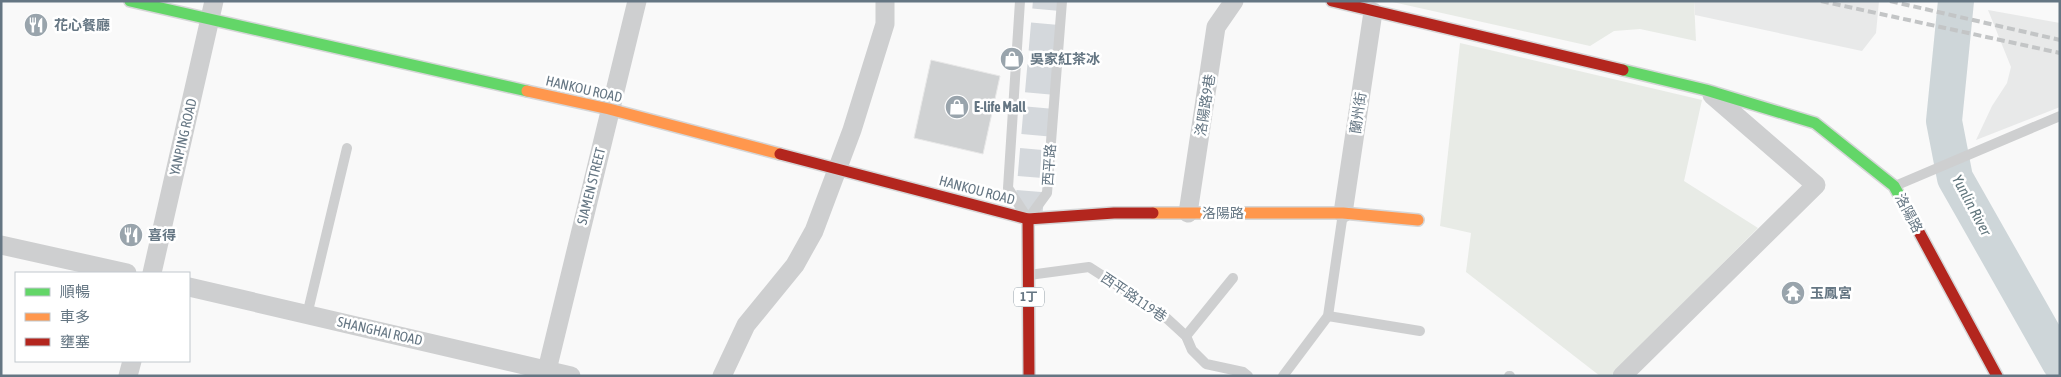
<svg xmlns="http://www.w3.org/2000/svg" width="2061" height="377" font-family="'Asap Condensed','Noto Sans TC',sans-serif">
<style>
.built{fill:#e8e9e9}
.green{fill:#e8ebe6}
.lines{fill:none;stroke-linecap:round;stroke-linejoin:round}
.river{stroke:#ced6d9;stroke-width:36}
.building{fill:#d0d2d3;stroke:#e8e8e8}
.primary-tunnel{stroke:#d4d8dc;stroke-width:28;stroke-dasharray:28 14;stroke-linecap:butt}
.fast-casing{stroke:#d5d6d7;stroke-width:14}
.slow-casing{stroke:#d5d6d7;stroke-width:14}
.jam-casing{stroke:#d5d6d7;stroke-width:14}
.lane{stroke:#cecfd0;stroke-width:10}
.street{stroke:#cecfd0;stroke-width:19}
.fast{stroke:#63d668;stroke-width:11}
.slow{stroke:#ff974d;stroke-width:11}
.jam{stroke:#b3261e;stroke-width:11}
.rail{stroke:#c3c5c6;stroke-width:4;stroke-dasharray:8 4;stroke-linecap:butt}
.labels{text-anchor:middle;dominant-baseline:central;stroke-width:5;stroke-linejoin:round;paint-order:stroke}
.shield{fill:#fff;stroke:#939fa8;stroke-width:1}
.shield-label{font-size:12px;font-weight:bold;fill:#657683}
.poi-label{font-size:14px;font-weight:bold;fill:#657683;stroke:#fff;text-anchor:start}
.street-label{font-size:14px;fill:#657683;stroke:#fff}
.water-label{font-size:15px;font-style:italic;fill:#60757c;stroke:#fff}
</style>
<rect width="100%" height="100%" fill="#f9f9f9"/>
<g class="built">
<path d="M1694,1h185l-3,32 -14,18 -167,-36z"/>
<path d="M1988,10l72,13v84l-84,33 16,-34 15,-23 4,-16z"/>
</g>
<g class="green">
<path d="M1388,1h306l2,40 -56,-12 -26,2 -24,15z"/>
<path d="M1460,43l242,57 -18,81 74,47 -147,148h-11l-134,-104 5,-39 -31,-7z"/>
</g>
<g class="lines">
<path class="river" d="M1956,1l-12,120 11,57 105,185"/>
</g>
<path class="building" d="M931,60l69,16 -17,78 -69,-16z"/>
<g class="lines">
<path class="primary-tunnel" d="M1028,219l19,-218"/>
<g class="fast-casing">
<g id="fast">
<path d="M130,1l397,90"/>
<path d="M1623,70l83,20 109,33 79,63 11,20"/>
</g>
</g>
<g class="slow-casing">
<g id="slow">
<path d="M527,91l82,18 171,45"/>
<path d="M1153,213h190l75,7"/>
</g>
</g>
<g class="jam-casing">
<g id="jam">
<path d="M1332,1l291,69"/>
<path d="M780,154l248,65 86,-6h39"/>
<path d="M1905,206l92,170"/>
<path d="M1028,219l1,157"/>
</g>
</g>
<g class="lane">
<path d="M1020,1l-12,187 20,31 19,-26 15,-192"/>
<path d="M1895,186l165,-70"/>
<path d="M1029,275l60,-8 73,47 24,22 6,14 14,14 37,8 5,4"/>
<path d="M307,315l40,-167"/>
<path d="M1328,316l92,15"/>
<path d="M1186,336l47,-58"/>
<path d="M1283,376l45,-60 15,-103"/>
<path d="M1509,376h1"/>
</g>
<g class="street">
<path d="M1188,213l28,-186 18,-26"/>
<path d="M1343,213l30,-201"/>
<path d="M1,245l126,28"/>
<path d="M152,273l62,-272"/>
<path d="M189,287l382,89"/>
<path d="M547,370l90,-369"/>
<path d="M128,376l4,-15"/>
<path d="M722,376l24,-51 49,-60 19,-34 38,-101 33,-106v-23"/>
<path d="M1622,376l194,-191 -104,-90"/>
</g>
<use href="#fast" class="fast"/>
<use href="#slow" class="slow"/>
<use href="#jam" class="jam"/>
<g class="rail">
<path d="M1821,1l239,52"/>
<path d="M1890,1l170,39"/>
</g>
</g>
<defs>
<g id="restaurant-disc" transform="scale(1.25)"><circle r="9.5" fill="#99a4ac" stroke="#fff"/><path d="M-5-6h1v4h1v-4h1v4h1v-4h1v5L-1.5 .5V6h-2V.5L-5-1ZM5-6V6H3V1.5H1.5Q1.5-4 5-6Z" fill="#fff"/></g>
<g id="shop-disc" transform="scale(1.25)"><circle r="9.5" fill="#99a4ac" stroke="#fff"/><path d="M-5-2.5h2.3a2.7 3.5 0 0 1 5.4 0H5L5.5 6h-11ZM-1.5-2.5h3a1.5 2.3 0 0 0-3 0Z" fill="#fff"/></g>
<g id="temple-disc" transform="scale(1.25)"><circle r="9.5" fill="#99a4ac" stroke="#fff"/><path d="M0-6L5-2H3V0L6.5 2.5H4V6H1.5V3h-3V6H-4V2.5H-6.5L-3 0V-2H-5Z" fill="#fff"/></g>
</defs>
<g fill-rule="evenodd">
<use href="#restaurant-disc" x="36" y="25"/>
<use href="#shop-disc" x="1012" y="59"/>
<use href="#shop-disc" x="957" y="107"/>
<use href="#restaurant-disc" x="131" y="235"/>
<use href="#temple-disc" x="1793" y="293"/>
</g>
<g class="labels">
<rect class="shield" x="1014" y="287.5" width="30" height="19" rx="4"/>
<g class="shield-label">
<text x="1029" y="297">1丁</text>
</g>
<g class="poi-label">
<text x="54" y="25">花心餐廳</text>
<text x="1030" y="59">吳家紅茶冰</text>
<text x="974" y="107">E-life Mall</text>
<text x="148" y="235">喜得</text>
<text x="1810" y="293">玉鳳宮</text>
</g>
<g class="street-label">
<text transform="translate(584 89) rotate(13)">HANKOU ROAD</text>
<text transform="translate(1205 105) rotate(-81)">洛陽路9巷</text>
<text transform="translate(1358 113) rotate(-82)">蘭州街</text>
<text transform="translate(183 137) rotate(-77)">YANPING ROAD</text>
<text transform="translate(1049 165) rotate(-86)">西平路</text>
<text transform="translate(591 186) rotate(-76)">SIAMEN STREET</text>
<text transform="translate(977 190) rotate(15)">HANKOU ROAD</text>
<text x="1223" y="213">洛陽路</text>
<text transform="translate(1909 213) rotate(62)">洛陽路</text>
<text transform="translate(1134 297) rotate(34)">西平路119巷</text>
<text transform="translate(380 331) rotate(13)">SHANGHAI ROAD</text>
</g>
<g class="water-label">
<text transform="translate(1972 205) rotate(62)">Yunlin River</text>
</g>
</g>
<rect width="2061" height="377" fill="none" stroke="#657683" stroke-width="5"/>
<rect x="15" y="272" width="175" height="90" fill="#ffffff" stroke="#c1c8cd"/>
<rect x="25" y="288" width="25" height="8" fill="#63d668" stroke="#c1c8cd"/>
<text x="60" y="297" font-size="15" fill="#657683">順暢</text>
<rect x="25" y="313" width="25" height="8" fill="#ff974d" stroke="#c1c8cd"/>
<text x="60" y="322" font-size="15" fill="#657683">車多</text>
<rect x="25" y="338" width="25" height="8" fill="#b3261e" stroke="#c1c8cd"/>
<text x="60" y="347" font-size="15" fill="#657683">壅塞</text>
</svg>
